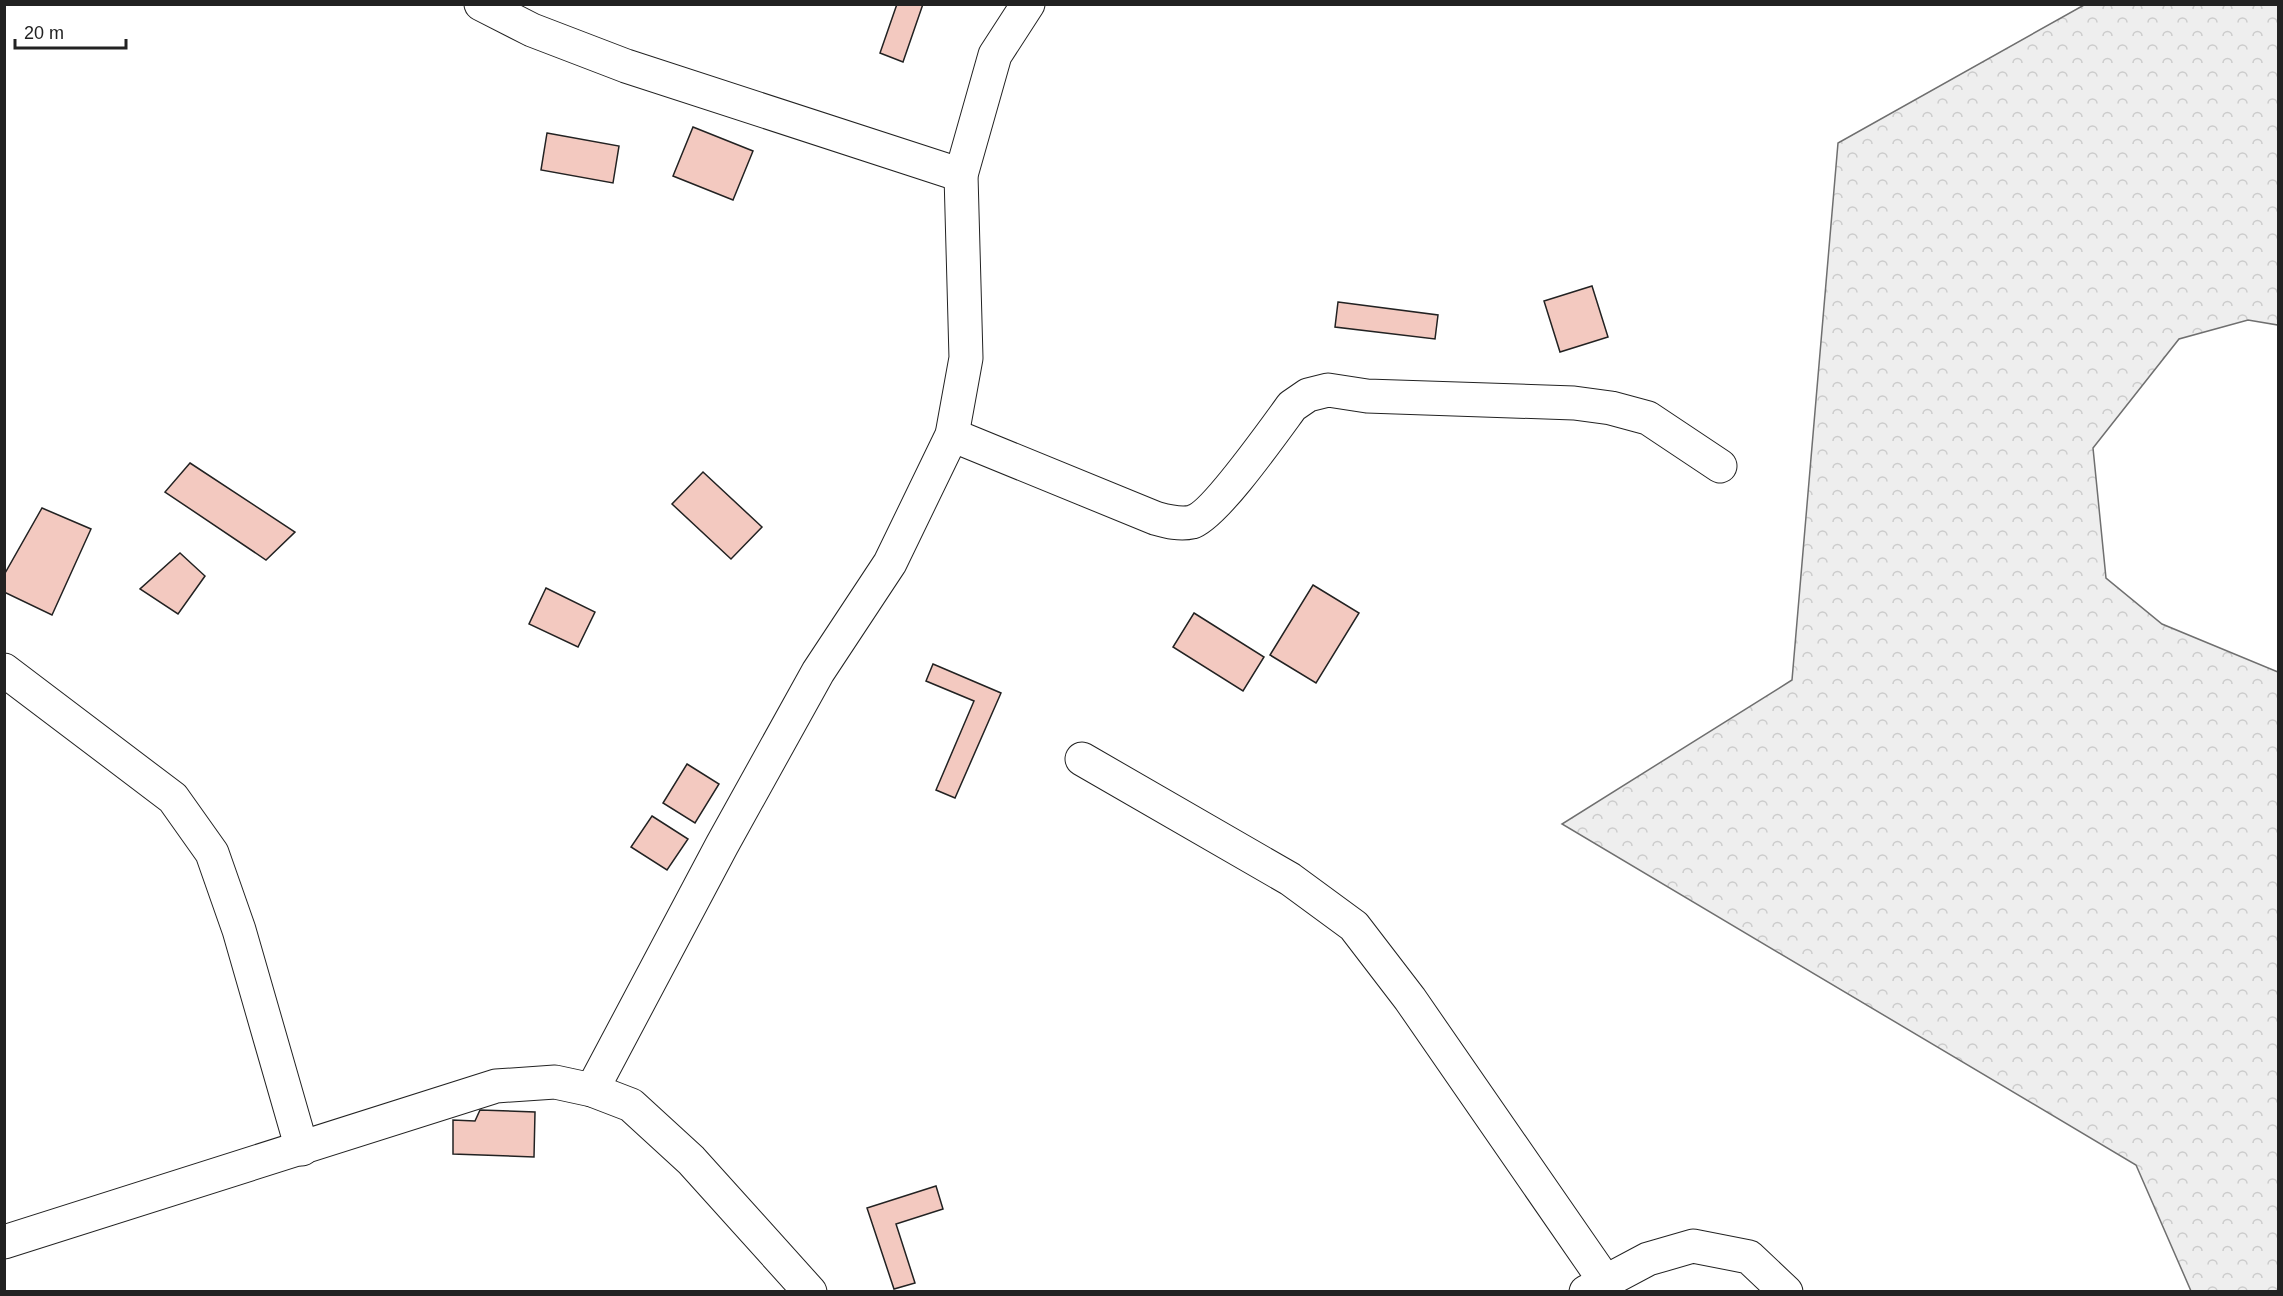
<svg xmlns="http://www.w3.org/2000/svg" width="2283" height="1296" font-family="Arial,sans-serif">
<style>
.forest{fill:url(#forest-crowns);stroke:#6f6f6f;stroke-width:1.5}
.building{fill:#f3c9c0;stroke:#222;stroke-width:1.5}
.lines{fill:none;stroke-linecap:round;stroke-linejoin:round}
.street-casing{stroke:#222;stroke-width:35}
.street{stroke:#fff;stroke-width:33}
</style>
<defs>
<pattern id="forest-crowns" width="20" height="18" patternUnits="userSpaceOnUse" patternTransform="scale(1.5)"><rect width="20" height="18" fill="#eee"/><path d="M2 6a3 3 0 1 1 6 0M12 15a3 3 0 1 1 6 0" fill="none" stroke="#ccc"/></pattern>
</defs>
<rect width="100%" height="100%" fill="#fff"/>
<path class="forest" d="M2084,5h194v320l-30,-5 -69,19 -86,109 13,130 56,46 116,48v619h-87l-55,-126 -574,-341 230,-144 46,-537z"/>
<g class="building">
<path d="M897,4h26l-20,58 -23,-9z"/>
<path d="M693,127l60,24 -20,49 -60,-24z"/>
<path d="M547,133l72,13 -6,37 -72,-13z"/>
<path d="M1592,286l16,51 -48,15 -16,-51z"/>
<path d="M1338,302l100,13 -3,24 -100,-12z"/>
<path d="M190,463l105,69 -29,28 -101,-68z"/>
<path d="M703,472l59,55 -31,32 -59,-55z"/>
<path d="M42,508l49,21 -39,86 -48,-23v-17z"/>
<path d="M180,553l25,23 -27,38 -38,-25z"/>
<path d="M1313,585l46,28 -43,70 -46,-28z"/>
<path d="M546,588l49,24 -17,35 -49,-23z"/>
<path d="M1194,613l70,44 -21,34 -70,-44z"/>
<path d="M933,664l68,29 -46,105 -19,-8 38,-89 -48,-20z"/>
<path d="M687,764l32,20 -24,39 -32,-20z"/>
<path d="M652,816l36,23 -21,31 -36,-23z"/>
<path d="M480,1110l55,2 -1,45 -81,-3v-34l22,1z"/>
<path d="M936,1186l7,23 -47,15 19,59 -21,6 -27,-81z"/>
</g>
<g class="lines">
<g class="street-casing">
<g id="street">
<path d="M481,4l51,26 94,36 335,109"/>
<path d="M952,435l203,83c11,3 24,7 37,4 22,-6 83,-93 100,-116l16,-11 20,-5 39,6 207,7 37,5 37,10 72,48"/>
<path d="M4,670l169,128 39,55 27,77 63,219"/>
<path d="M1082,759l208,120 64,47 56,73 195,282"/>
<path d="M592,1090l130,-245 96,-173 72,-109 62,-128 14,-77 -5,-183 34,-120 33,-51"/>
<path d="M4,1242l492,-156 59,-4 37,8 39,15 60,55 119,132"/>
<path d="M1586,1292l62,-33 45,-13 56,11 37,35"/>
</g>
</g>
<use href="#street" class="street"/>
</g>
<rect width="2283" height="1296" fill="none" stroke="#222222" stroke-width="12"/>
<path d="M15 39v9h111v-9" fill="none" stroke="#222222" stroke-width="3"/>
<text x="24" y="39" font-size="18" fill="#222222" stroke="#ffffff" stroke-width="4.5" paint-order="stroke">20 m</text>
</svg>
